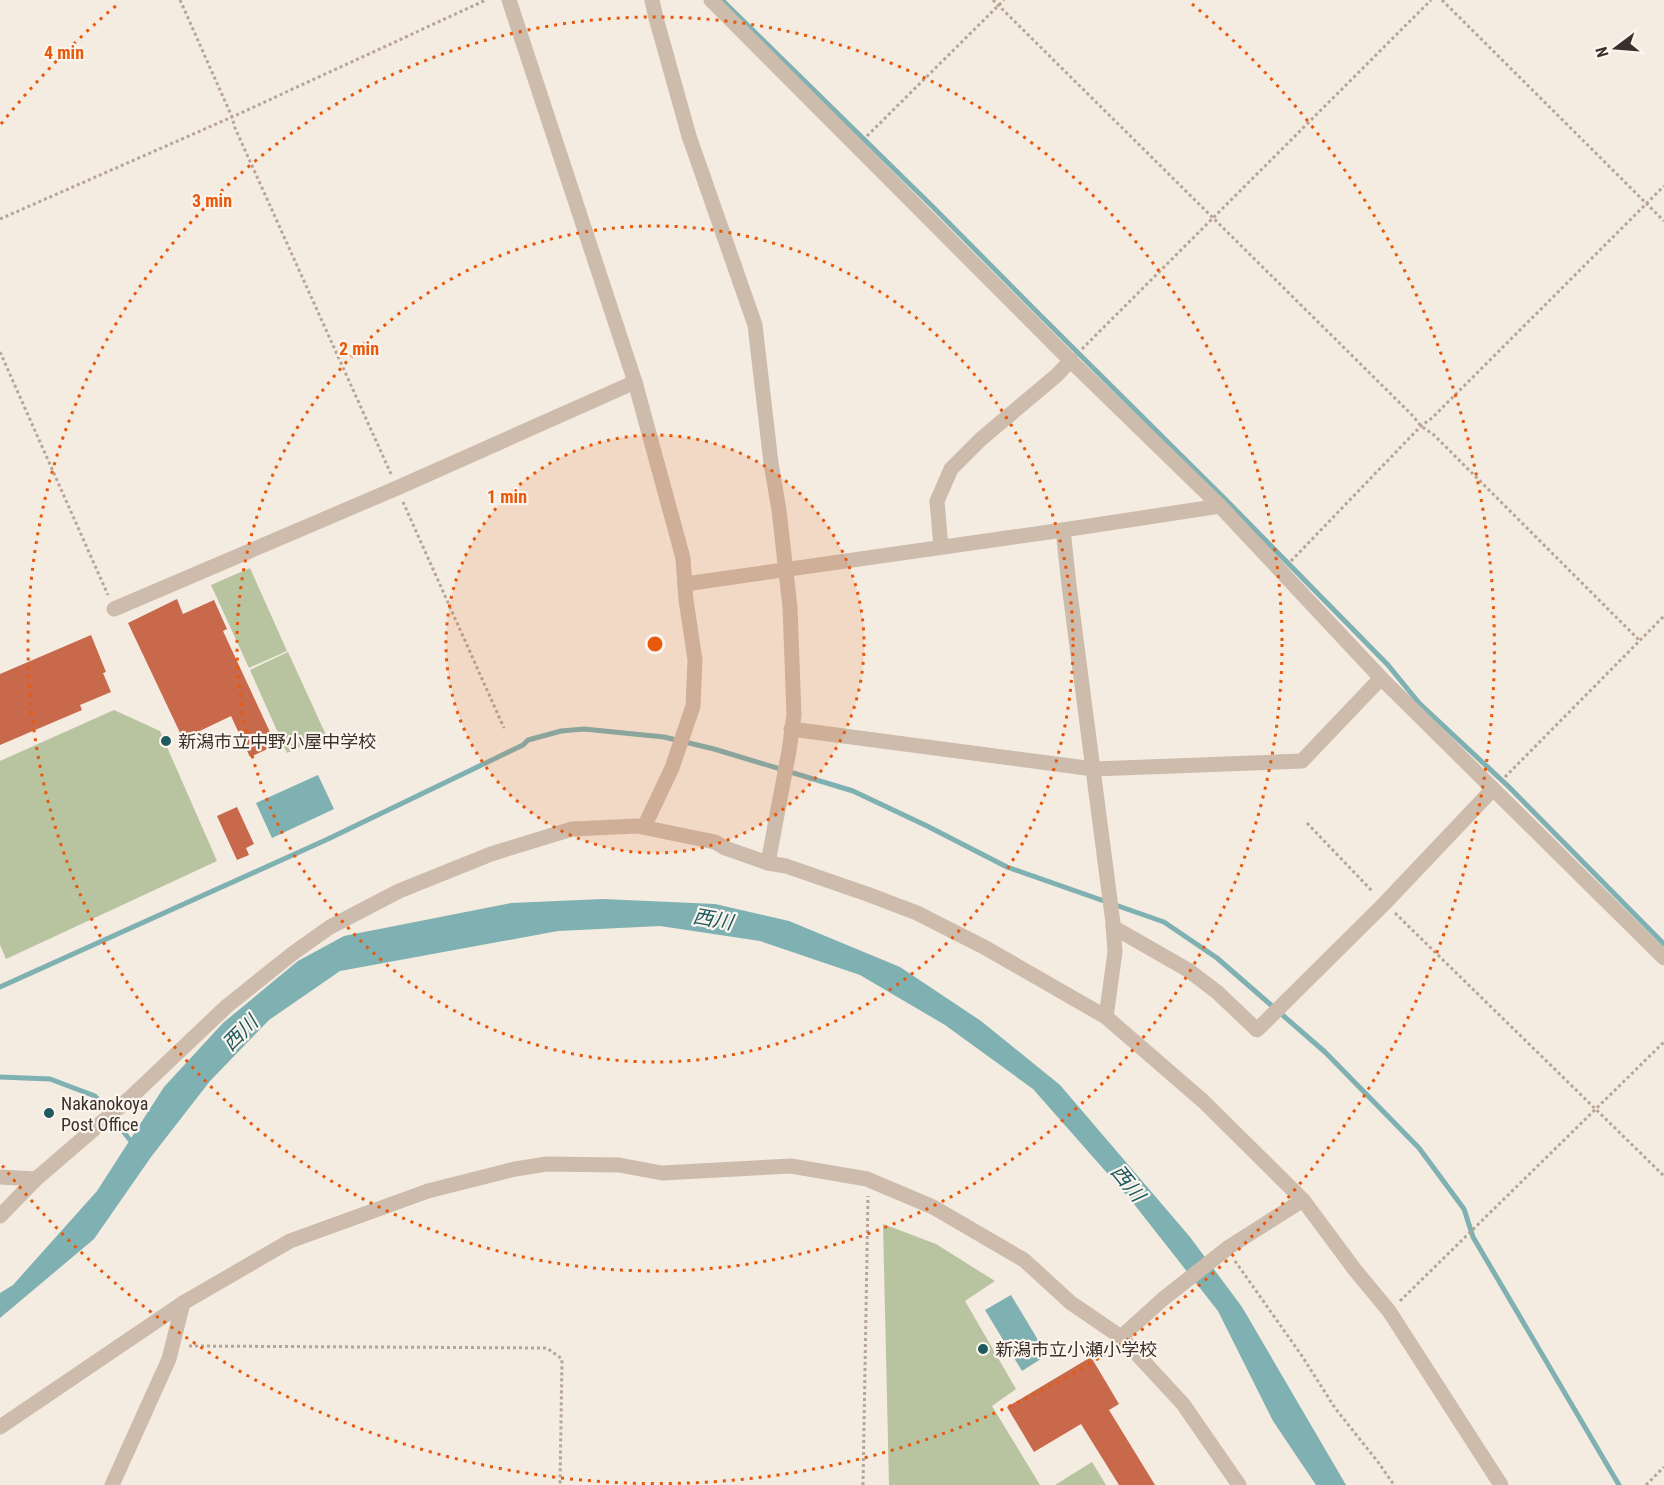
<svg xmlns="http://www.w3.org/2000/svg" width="1664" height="1485" font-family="'Roboto Condensed','Noto Sans JP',sans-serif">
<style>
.green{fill:#b8c4a0}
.water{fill:#7fb0b2}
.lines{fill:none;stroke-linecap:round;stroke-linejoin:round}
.stream{stroke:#7fb0b2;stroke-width:5}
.building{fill:#c8694b}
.path{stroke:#b9a596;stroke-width:3;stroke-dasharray:3 3;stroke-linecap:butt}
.street{stroke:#cdbbac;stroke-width:15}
.ring{fill:none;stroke:#e8590c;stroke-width:3;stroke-dasharray:3 6}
.poi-dot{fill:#1f5a5e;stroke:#fbf5ee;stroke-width:2}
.labels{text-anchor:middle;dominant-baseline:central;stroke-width:4.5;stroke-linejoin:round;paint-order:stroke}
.poi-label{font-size:18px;fill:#3b302b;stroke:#fbf5ee;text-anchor:start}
.water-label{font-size:20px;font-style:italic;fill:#1f5a5e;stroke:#fbf5ee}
.centre{fill:#e8590c;stroke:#fbf5ee;stroke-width:3}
.ring-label{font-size:18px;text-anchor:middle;font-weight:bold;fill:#e8590c;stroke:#fbf5ee;stroke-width:4.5;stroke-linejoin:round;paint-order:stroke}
</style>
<rect width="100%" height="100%" fill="#f4ebe1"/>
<g class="green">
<path d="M250,568l37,83 -38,17 -38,-83z"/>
<path d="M288,652l38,83 -39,18 -37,-83z"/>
<path d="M114,710l46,21 57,130 -211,98 -6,-14v-184z"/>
<path d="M883,1224l53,20 59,37 -30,20 51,88 -24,17 48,79h-151z"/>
<path d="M1092,1462l14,23h-51z"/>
</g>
<g class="water">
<path d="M318,775l16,34 -62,29 -16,-35z"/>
<path d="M603,899l112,5 74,17 111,46 81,54 79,64 130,152 52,70 104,178h-30l-43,-64 -55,-110 -88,-112 -97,-110 -88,-64 -85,-50 -100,-34 -100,-15 -102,5 -218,40 -71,49 -59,61 -59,76 -57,82 -94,79v-25l13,-8 84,-94 67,-104 59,-64 75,-62 46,-25 167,-33z"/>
<path d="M1011,1295l36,60 -25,16 -37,-61z"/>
</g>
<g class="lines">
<g class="stream">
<path d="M722,0l210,206 107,108 187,186 162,165 31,38 90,84 155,157"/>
<path d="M0,987l328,-148 195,-94 5,-5 33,-9 23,-2 80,8 50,12 139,42 74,35 80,41 157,55 53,36 108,94 94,96 45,61 9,28 146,248"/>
<path d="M0,1077l50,2 45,17 39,49"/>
</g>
</g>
<g class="building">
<path d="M177,599l6,15 31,-14 13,29 -4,2 53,114 -26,12 -19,-41 -48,23 -55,-116z"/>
<path d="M91,635l15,37 -3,1 8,19 -31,13 2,5 -82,35v-71z"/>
<path d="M237,807l17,37 -8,4 3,7 -12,5 -20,-44z"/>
<path d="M1091,1357l28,47 -10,6 46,75h-36l-38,-61 -47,28 -27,-45z"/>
</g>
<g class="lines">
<g class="path">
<path d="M180,0l52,117 3,11 156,346"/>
<path d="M993,0l419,415 9,11 13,9 206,206"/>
<path d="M1442,0l222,221"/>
<path d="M867,136l137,-136"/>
<path d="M0,219l232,-102 254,-117"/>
<path d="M1082,349l349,-349"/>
<path d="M0,352l108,243"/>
<path d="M403,502l101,226"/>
<path d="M1291,561l130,-135 11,-8 232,-232"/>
<path d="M1505,777l159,-161"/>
<path d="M1307,823l66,69"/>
<path d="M1395,913l269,263"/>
<path d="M1235,1261l67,95 33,52 43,54 16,23"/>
<path d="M1400,1301l264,-259"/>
<path d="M189,1346l358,2 15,11 -2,126"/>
<path d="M863,1485l5,-289"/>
<path d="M1646,1485l18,-18"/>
</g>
<g class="street">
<path d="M509,0l126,382 48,176 3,42 9,60 -2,46 -21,62 -28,59"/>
<path d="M652,0l4,18 33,118 66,189 16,138 8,47 11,97 4,108 -5,36 -21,112"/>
<path d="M711,0l366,367 143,139 161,172 283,280"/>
<path d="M1063,530l6,55 44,338 2,29 -9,65"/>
<path d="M941,547l-4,-46 14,-32 30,-30 76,-64 14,-15"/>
<path d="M685,584l378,-54 157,-24"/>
<path d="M114,609l283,-121 238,-106"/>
<path d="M791,729l303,40 208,-8 79,-83"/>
<path d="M1113,927l75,43 29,22 40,38 128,-127 108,-114"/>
<path d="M0,1177l36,2"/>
<path d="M0,1216l36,-37 94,-81 97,-92 65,-52 38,-27 69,-36 92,-37 81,-25 65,-3 78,16 10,6 43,15 18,3 81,28 50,19 67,34 122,70 97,84 100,99 52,70 34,41 112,174"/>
<path d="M1121,1337l42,-38 66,-52 74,-47"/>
<path d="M0,1427l183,-124 107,-62 138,-50 87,-22 32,-5 72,1 43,8 129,-7 76,13 66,28 91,53 47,43 50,34 62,67 56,81"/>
<path d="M112,1485l57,-126 14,-56"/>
</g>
</g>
<circle cx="655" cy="644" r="209" fill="#e8590c" fill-opacity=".12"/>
<g class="ring">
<circle cx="655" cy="644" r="209"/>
<circle cx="655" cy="644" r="418"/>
<circle cx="655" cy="644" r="627"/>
<path d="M1 124A836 836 0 0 1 118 4M1192 4A836 836 0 1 1 1 1164"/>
</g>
<g class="poi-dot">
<circle cx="166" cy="741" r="6"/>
<circle cx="49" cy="1113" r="6"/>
<circle cx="983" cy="1349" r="6"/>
</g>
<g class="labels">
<g class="poi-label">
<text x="178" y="741">新潟市立中野小屋中学校</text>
<text x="61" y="1103">Nakanokoya<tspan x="61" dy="21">Post Office</tspan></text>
<text x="995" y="1349">新潟市立小瀬小学校</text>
</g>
<g class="water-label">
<text transform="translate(713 919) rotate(10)">西川</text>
<text transform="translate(240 1033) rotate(-45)">西川</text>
<text transform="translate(1128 1183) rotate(51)">西川</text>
</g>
</g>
<circle cx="655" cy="644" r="9" class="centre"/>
<g class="ring-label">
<text x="64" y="59">4 min</text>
<text x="212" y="207">3 min</text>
<text x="359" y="355">2 min</text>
<text x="507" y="503">1 min</text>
</g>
<g transform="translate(1616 48) rotate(254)" stroke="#fbf5ee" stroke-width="4.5" paint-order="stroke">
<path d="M0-4.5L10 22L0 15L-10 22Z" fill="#3b302b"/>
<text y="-9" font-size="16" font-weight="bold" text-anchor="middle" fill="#3b302b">N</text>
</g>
</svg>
